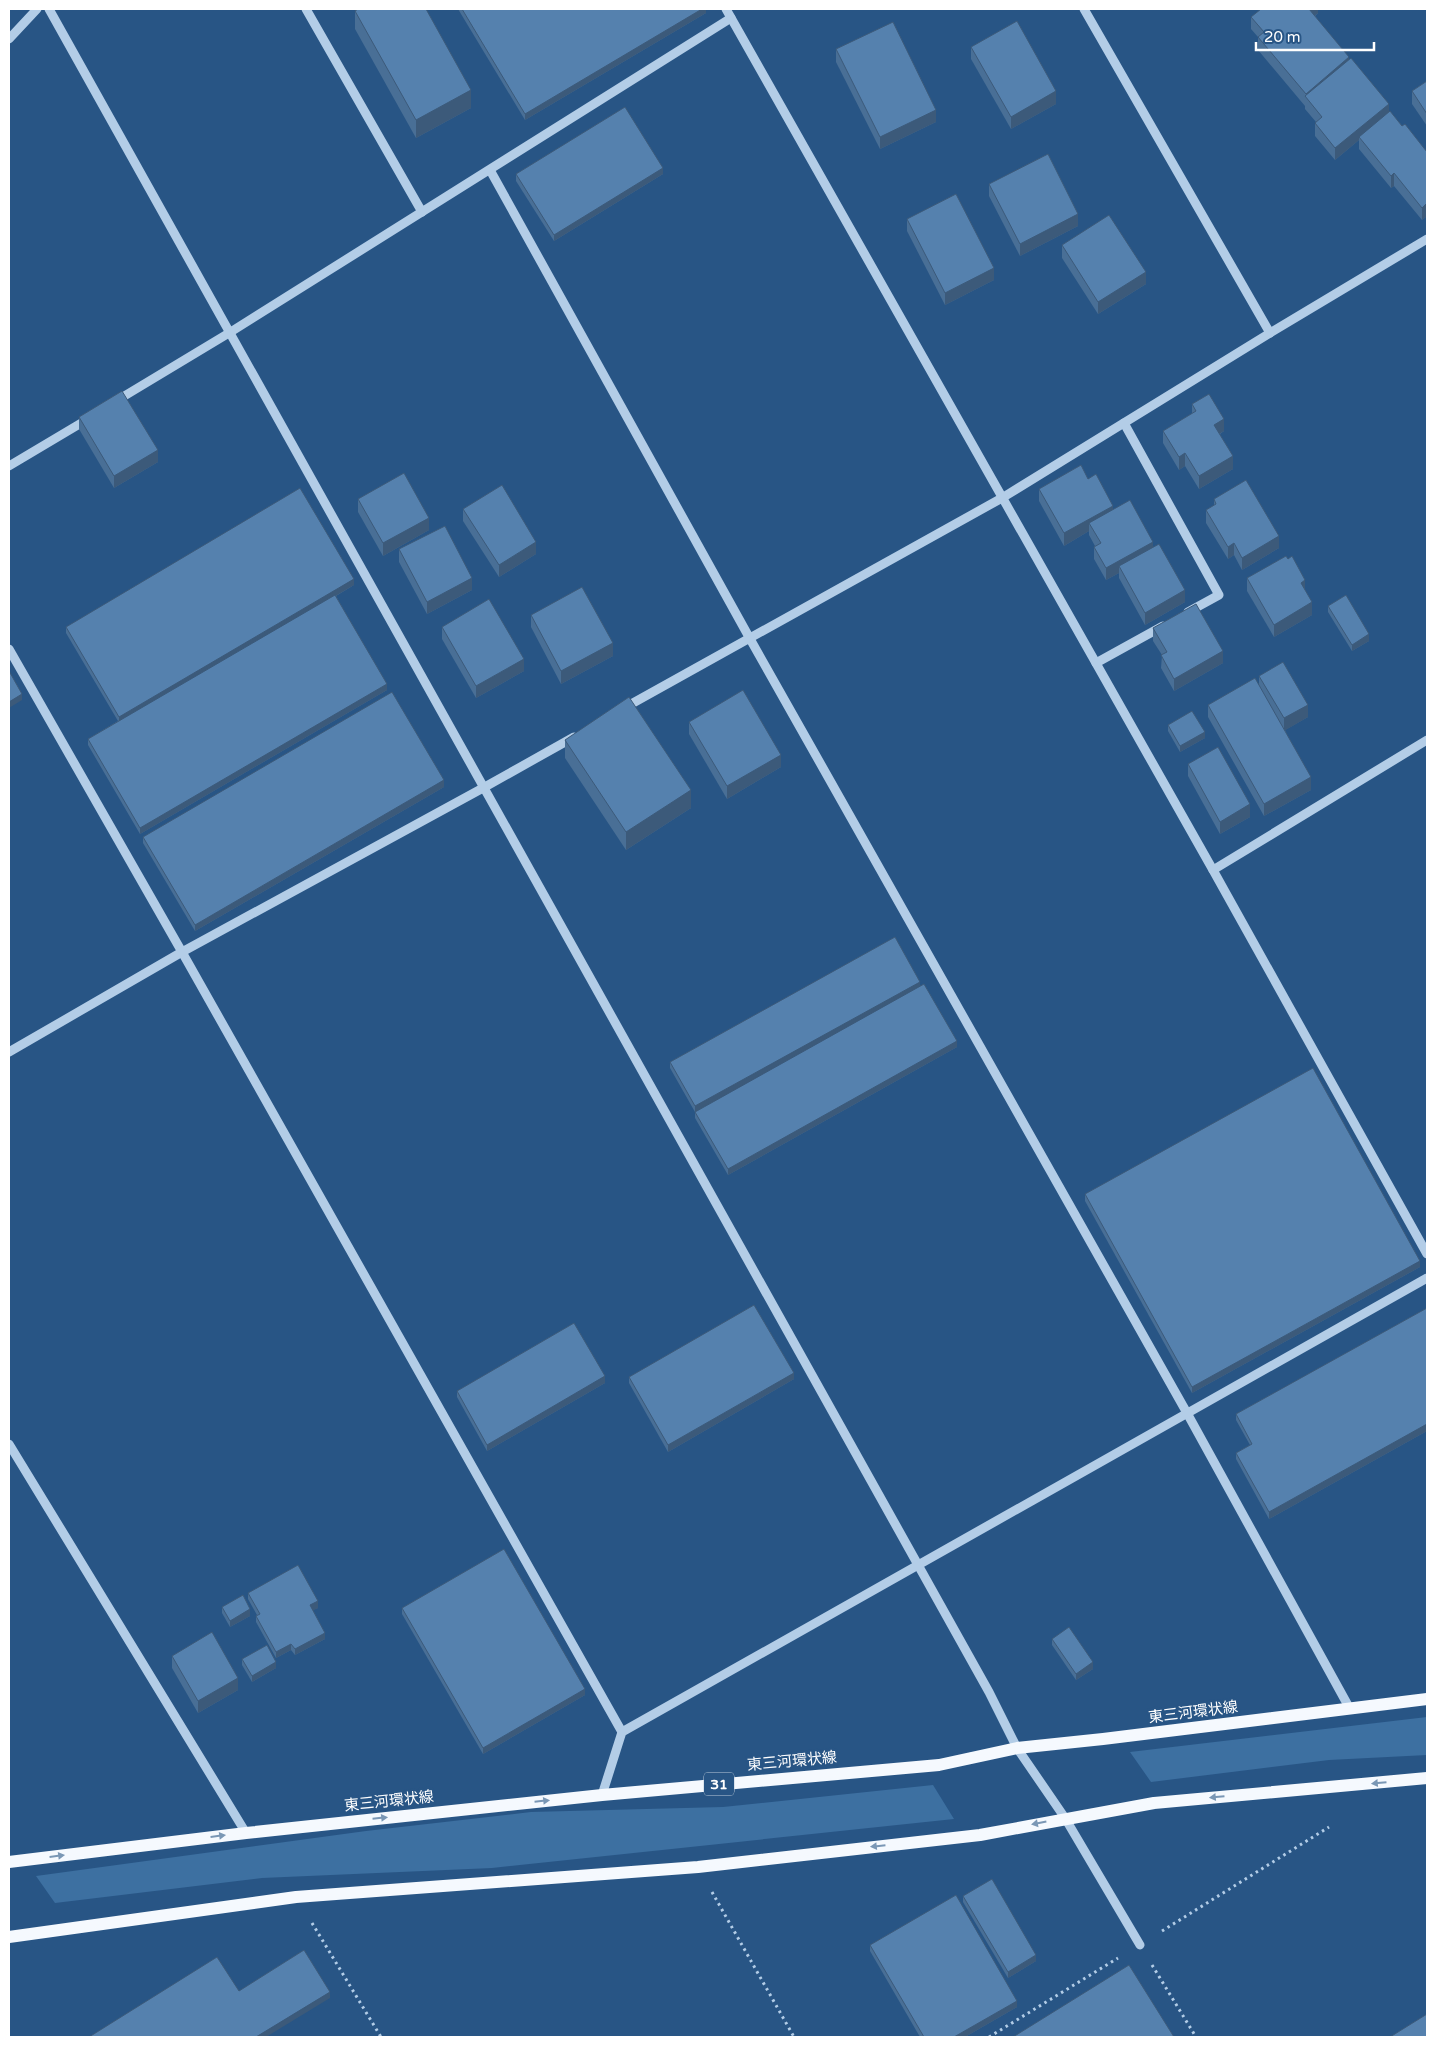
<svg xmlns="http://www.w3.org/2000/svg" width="1436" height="2046" font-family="'Varela Round','Noto Sans JP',sans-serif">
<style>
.green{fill:#3d70a1}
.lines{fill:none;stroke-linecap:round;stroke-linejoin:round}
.path{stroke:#b3cde7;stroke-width:3;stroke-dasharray:2.5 4;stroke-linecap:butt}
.minor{stroke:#b3cde7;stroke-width:9}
.major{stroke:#f5f9fe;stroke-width:12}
.wall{fill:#496f96}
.shaded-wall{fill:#3c5a7a}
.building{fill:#5581ae;stroke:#3c5a7a}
.oneway{fill:#7a97b5}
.labels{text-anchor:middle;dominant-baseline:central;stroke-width:5;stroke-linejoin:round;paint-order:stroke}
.shield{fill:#285585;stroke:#beccda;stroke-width:1}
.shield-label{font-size:14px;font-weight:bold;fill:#fff}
.street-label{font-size:15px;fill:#fff;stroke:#285585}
</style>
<rect width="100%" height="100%" fill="#285585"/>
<g class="green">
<path d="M1427,1717v38l-98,5 -178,22 -21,-30z"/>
<path d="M933,1785l21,34 -462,49 -230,10 -207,25 -19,-27 330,-45 165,-19 192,-5z"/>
</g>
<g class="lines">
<g class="path">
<path d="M712,1892l82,145"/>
<path d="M312,1923l69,114"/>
<path d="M1162,1931l167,-104"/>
<path d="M1152,1965l44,72"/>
<path d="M989,2037l129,-79"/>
</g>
<g class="minor">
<path d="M49,9l940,1683 28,56 48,70 75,127"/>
<path d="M306,9l116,203"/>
<path d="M726,9l487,861 214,384"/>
<path d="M1084,9l186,324"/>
<path d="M9,39l28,-30"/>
<path d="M490,170l259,467 438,776 163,296"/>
<path d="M116,401l113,-68 502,-315"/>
<path d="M1124,423l95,172 -31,17"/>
<path d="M9,466l79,-47"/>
<path d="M9,649l173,303 440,780"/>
<path d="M1096,663l67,-37"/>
<path d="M624,708l378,-210 268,-165 157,-94"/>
<path d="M1213,870l214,-130"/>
<path d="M9,1052l173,-100 301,-164 91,-51"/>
<path d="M9,1444l237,389"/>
<path d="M602,1795l20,-63 805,-454"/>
</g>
<g class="major">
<path d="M9,1862l237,-29 356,-38 337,-30 78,-17 86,-9 324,-40"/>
<path d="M9,1937l287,-40 402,-30 282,-32 174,-32 273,-25"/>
</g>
</g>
<g class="wall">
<path d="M458,9h248v4l-181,107z"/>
<path d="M1318,9v4l-3,3 74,96 38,40v64l-5,4 -28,-34 -3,2 -32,-39v-9l-24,20 -20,-24v-13l1,-1 -11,-13v-3l-47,-56v-13l-7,-8v-12z"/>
<path d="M355,11l116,97 -55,30 -61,-109z"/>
<path d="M971,47l85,57 -45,25 -40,-70z"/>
<path d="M836,49l100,73 -56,27 -44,-87z"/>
<path d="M1427,81v45l-15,-22v-13z"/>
<path d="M516,174h147l-109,67 -38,-60z"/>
<path d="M989,184l89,42 -58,30 -31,-60z"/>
<path d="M907,219l87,61 -49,25 -38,-74z"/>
<path d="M1062,245l84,39 -48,30 -36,-56z"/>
<path d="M1192,404l32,27 -4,3 13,35 -34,20 -14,-23 -6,4 -16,-27v-12l29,-17z"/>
<path d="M79,417l79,45 -44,26 -35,-59z"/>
<path d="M1088,479l25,31 40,37 32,55 -40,23 -26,-47v-5l-13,7 -12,-21v-12l1,-1 -6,-11v-4l-25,15 -25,-45v-12z"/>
<path d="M358,499l71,31 -46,26 -25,-44z"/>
<path d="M1214,499l65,49 -37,22 -8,-15 -6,4 -22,-36v-13l8,-4z"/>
<path d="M463,509l73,45 -37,23 -36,-56z"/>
<path d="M399,549l73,41 -45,24 -28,-52z"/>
<path d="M1247,578l58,13 7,24 -38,22 -27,-46z"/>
<path d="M354,585l-18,11 51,94 -247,144 -52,-89v-6l30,-18 -52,-88v-6z"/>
<path d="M1328,606l41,35 -17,10 -24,-39z"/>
<path d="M531,615l82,41 -52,28 -30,-57z"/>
<path d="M442,627l82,44 -48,27 -34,-59z"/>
<path d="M1153,628l70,35 -49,28 -13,-23 1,-13 -9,-14z"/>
<path d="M1259,676l49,41 -23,13 26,60 -47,26 -56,-99v-12l51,-20z"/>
<path d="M689,722l92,45 -54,32 -38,-65z"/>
<path d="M1168,725l37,13 -25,14 -12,-21z"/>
<path d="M565,740l126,68 -65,42 -61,-92z"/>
<path d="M1188,764l62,53 -30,17 -32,-58z"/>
<path d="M444,787l-249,144 -52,-88v-6z"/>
<path d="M920,986l37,61 -229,128 -33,-57v-6l-25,-44v-6z"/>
<path d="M1085,1194l335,73 -228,126 -107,-192z"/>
<path d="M1427,1308v123l-158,88 -33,-60v-6l14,-8 -14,-25v-6z"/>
<path d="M629,1377l165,2 -126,73 -39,-69z"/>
<path d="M605,1383l-118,68 -30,-54v-6z"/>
<path d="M248,1593l70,15 -6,2 13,29 -30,16 -4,-5 -15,8 -20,-36v-6l1,-1 -9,-16z"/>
<path d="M222,1607l28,9 -20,11 -8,-14z"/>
<path d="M402,1608l183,87 -102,59 -81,-140z"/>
<path d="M1052,1639l41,30 -17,11 -24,-35z"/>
<path d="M172,1656l66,34 -40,23 -26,-45z"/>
<path d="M242,1659l34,9 -24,14 -10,-17z"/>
<path d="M963,1896l73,65 -28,17 -45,-76z"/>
<path d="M870,1945l147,62 -52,30h-45l-50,-86z"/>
</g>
<g class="shaded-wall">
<path d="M702,9h4v4l-181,107v-6z"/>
<path d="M1308,9h10v4l-10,8z"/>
<path d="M1349,57v12l-43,28v-3z"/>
<path d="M471,90v18l-55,30v-18z"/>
<path d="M1056,91v13l-45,25v-12z"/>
<path d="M1389,104v12l-30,21v3l-24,20v-12z"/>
<path d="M936,110v12l-56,27v-12z"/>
<path d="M663,168v6l-109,67v-6z"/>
<path d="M1394,173v13l-3,2v-12z"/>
<path d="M1427,203v13l-5,4v-12z"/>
<path d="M1078,214v12l-58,30v-12z"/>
<path d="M994,268v12l-49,25v-12z"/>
<path d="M1146,272v12l-48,30v-12z"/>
<path d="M1224,419v12l-10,6v-12z"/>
<path d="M158,450v12l-44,26v-12z"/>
<path d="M1185,453v13l-6,4v-13z"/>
<path d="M1233,456v13l-34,20v-13z"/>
<path d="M1113,506v12l-24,5v8l-25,15v-13z"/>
<path d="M429,518v12l-46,26v-13z"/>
<path d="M1279,536v12l-37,22v-12z"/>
<path d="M536,542v12l-37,23v-12z"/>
<path d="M1153,542v12l-34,12v7l-13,7v-12z"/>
<path d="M1234,543v12l-6,4v-12z"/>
<path d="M472,578v12l-45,24v-12z"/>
<path d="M354,579v6l-235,139v-7z"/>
<path d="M1305,580v12l-4,-9z"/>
<path d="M1185,590v12l-40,23v-12z"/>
<path d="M1312,602v13l-38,22v-12z"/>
<path d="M1369,634v7l-17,10v-6z"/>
<path d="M613,643v13l-52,28v-13z"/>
<path d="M1223,651v12l-49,28v-12z"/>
<path d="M524,659v12l-48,27v-12z"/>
<path d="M387,684v6l-247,144v-6z"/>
<path d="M22,694v6l-13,8v-6z"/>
<path d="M1308,705v12l-24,14v-13z"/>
<path d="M1205,732v6l-25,14v-6z"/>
<path d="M781,755v12l-54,32v-13z"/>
<path d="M1311,777v13l-47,26v-12z"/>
<path d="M444,780v7l-249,144v-6z"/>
<path d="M691,790v18l-65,42v-18z"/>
<path d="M1250,804v13l-30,17v-12z"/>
<path d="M920,982v6l-225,124v-6z"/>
<path d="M957,1041v6l-229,128v-6z"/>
<path d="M1420,1261v6l-228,126v-6z"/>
<path d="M794,1373v6l-126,73v-7z"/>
<path d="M605,1376v7l-118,68v-6z"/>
<path d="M1427,1424v7l-158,88v-7z"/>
<path d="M318,1601v7l-8,4v-7z"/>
<path d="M250,1609v7l-20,11v-6z"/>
<path d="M325,1633v6l-30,16v-6z"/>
<path d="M291,1644v6l-15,8v-6z"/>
<path d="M276,1662v6l-24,14v-6z"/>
<path d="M1093,1662v7l-17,11v-6z"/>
<path d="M238,1678v12l-40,23v-12z"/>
<path d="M585,1689v6l-102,59v-6z"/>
<path d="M1036,1955v6l-28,17v-6z"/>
<path d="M330,1992v6l-64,39h-10z"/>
<path d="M1017,2001v6l-52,30h-11z"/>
</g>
<g class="building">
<path d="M358,9h68l45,81 -55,30 -61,-109z"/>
<path d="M462,9h240l-177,105z"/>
<path d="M1261,9h48l40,48 -43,37 -48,-57 6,-5 -13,-15z"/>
<path d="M1017,21l39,70 -45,26 -40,-70z"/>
<path d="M893,22l43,88 -56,27 -44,-88z"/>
<path d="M1351,58l38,46 -54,44 -20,-25 7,-6 -17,-21z"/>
<path d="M1427,81v33l-15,-23z"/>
<path d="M625,107l38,61 -109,67 -38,-61z"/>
<path d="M1390,111l12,15 3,-2 22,28v51l-5,5 -28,-35 -3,3 -32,-39z"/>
<path d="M1048,154l30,60 -58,30 -31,-60z"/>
<path d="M956,194l38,74 -49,25 -38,-74z"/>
<path d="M1109,215l37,57 -48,30 -36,-57z"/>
<path d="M122,391l36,59 -44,26 -35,-59z"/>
<path d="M1209,394l15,25 -10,6 19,31 -34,20 -14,-23 -6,4 -16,-26 33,-20 -4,-7z"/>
<path d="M1081,465l7,14 8,-5 17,32 -49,27 -25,-44z"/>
<path d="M404,473l25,45 -46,25 -25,-44z"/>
<path d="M1246,480l33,56 -37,22 -8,-15 -6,4 -22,-37 10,-6 -2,-5z"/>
<path d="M502,485l34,57 -37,23 -36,-56z"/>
<path d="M300,488l54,91 -235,138 -53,-90z"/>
<path d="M1130,500l23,42 -47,26 -12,-21 7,-4 -12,-20z"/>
<path d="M445,526l27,52 -45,24 -28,-53z"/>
<path d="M1159,544l26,46 -40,23 -26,-47z"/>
<path d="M1286,556l2,3 4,-3 13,24 -4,3 11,19 -38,23 -27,-47z"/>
<path d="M582,587l31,56 -52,28 -30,-56z"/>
<path d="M335,595l52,89 -247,144 -52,-89z"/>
<path d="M1346,595l23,39 -17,11 -24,-39z"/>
<path d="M489,599l35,60 -48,27 -34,-59z"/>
<path d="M1196,604l27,47 -49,28 -13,-24 6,-3 -14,-24z"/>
<path d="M1283,662l25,43 -24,13 -25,-42z"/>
<path d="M9,671l13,23 -13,8z"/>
<path d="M1255,678l56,99 -47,27 -56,-99z"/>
<path d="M743,690l38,65 -54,31 -38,-64z"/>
<path d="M392,692l52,88 -249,145 -52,-88z"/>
<path d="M629,697l62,93 -65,42 -61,-92z"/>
<path d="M1192,711l13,21 -25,14 -12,-21z"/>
<path d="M1218,747l32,57 -30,18 -32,-58z"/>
<path d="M895,937l25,45 -225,124 -25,-44z"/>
<path d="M924,984l33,57 -229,128 -33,-57z"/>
<path d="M1313,1068l107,193 -228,126 -107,-193z"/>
<path d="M754,1305l40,68 -126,72 -39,-68z"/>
<path d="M1427,1308v116l-158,88 -33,-59 16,-9 -16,-30z"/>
<path d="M574,1323l31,53 -118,69 -30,-54z"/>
<path d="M504,1549l81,140 -102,59 -81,-140z"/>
<path d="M298,1565l20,36 -8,4 15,28 -30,16 -4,-5 -15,8 -20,-36 4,-2 -12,-21z"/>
<path d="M243,1595l7,14 -20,12 -8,-14z"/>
<path d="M1069,1627l24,35 -17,12 -24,-35z"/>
<path d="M212,1632l26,46 -40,23 -26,-45z"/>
<path d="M267,1645l9,17 -24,14 -10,-17z"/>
<path d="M992,1879l44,76 -28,17 -45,-76z"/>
<path d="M956,1895l61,106 -63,36h-30l-54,-92z"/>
<path d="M304,1950l26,42 -74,45h-167l128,-80 22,34z"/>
<path d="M1129,1965l45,72h-161z"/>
<path d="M1427,2014v23h-37z"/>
</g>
<defs><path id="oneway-solid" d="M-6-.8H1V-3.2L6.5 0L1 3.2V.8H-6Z" transform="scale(1.25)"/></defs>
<g class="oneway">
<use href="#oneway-solid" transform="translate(1379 1783) rotate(175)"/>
<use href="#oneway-solid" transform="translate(1217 1797) rotate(175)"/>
<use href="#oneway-solid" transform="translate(542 1801) rotate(-6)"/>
<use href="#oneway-solid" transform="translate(380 1818) rotate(-6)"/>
<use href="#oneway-solid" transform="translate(1039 1823) rotate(169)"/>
<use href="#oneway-solid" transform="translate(218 1836) rotate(-7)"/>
<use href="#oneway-solid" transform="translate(878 1846) rotate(174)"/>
<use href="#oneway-solid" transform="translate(57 1856) rotate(-7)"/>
</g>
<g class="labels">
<rect class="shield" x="704" y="1772.5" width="30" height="23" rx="4"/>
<g class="shield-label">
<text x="719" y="1784">31</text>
</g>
<g class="street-label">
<text transform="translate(1193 1712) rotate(-7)">東三河環状線</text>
<text transform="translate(792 1761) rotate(-5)">東三河環状線</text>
<text transform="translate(389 1801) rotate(-6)">東三河環状線</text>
</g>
</g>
<rect width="1436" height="2046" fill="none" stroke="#ffffff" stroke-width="20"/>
<path d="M1256 42v8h118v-8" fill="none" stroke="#ffffff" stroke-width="2.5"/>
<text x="1264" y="42" font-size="15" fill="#ffffff" stroke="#285585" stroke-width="4" paint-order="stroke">20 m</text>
</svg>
